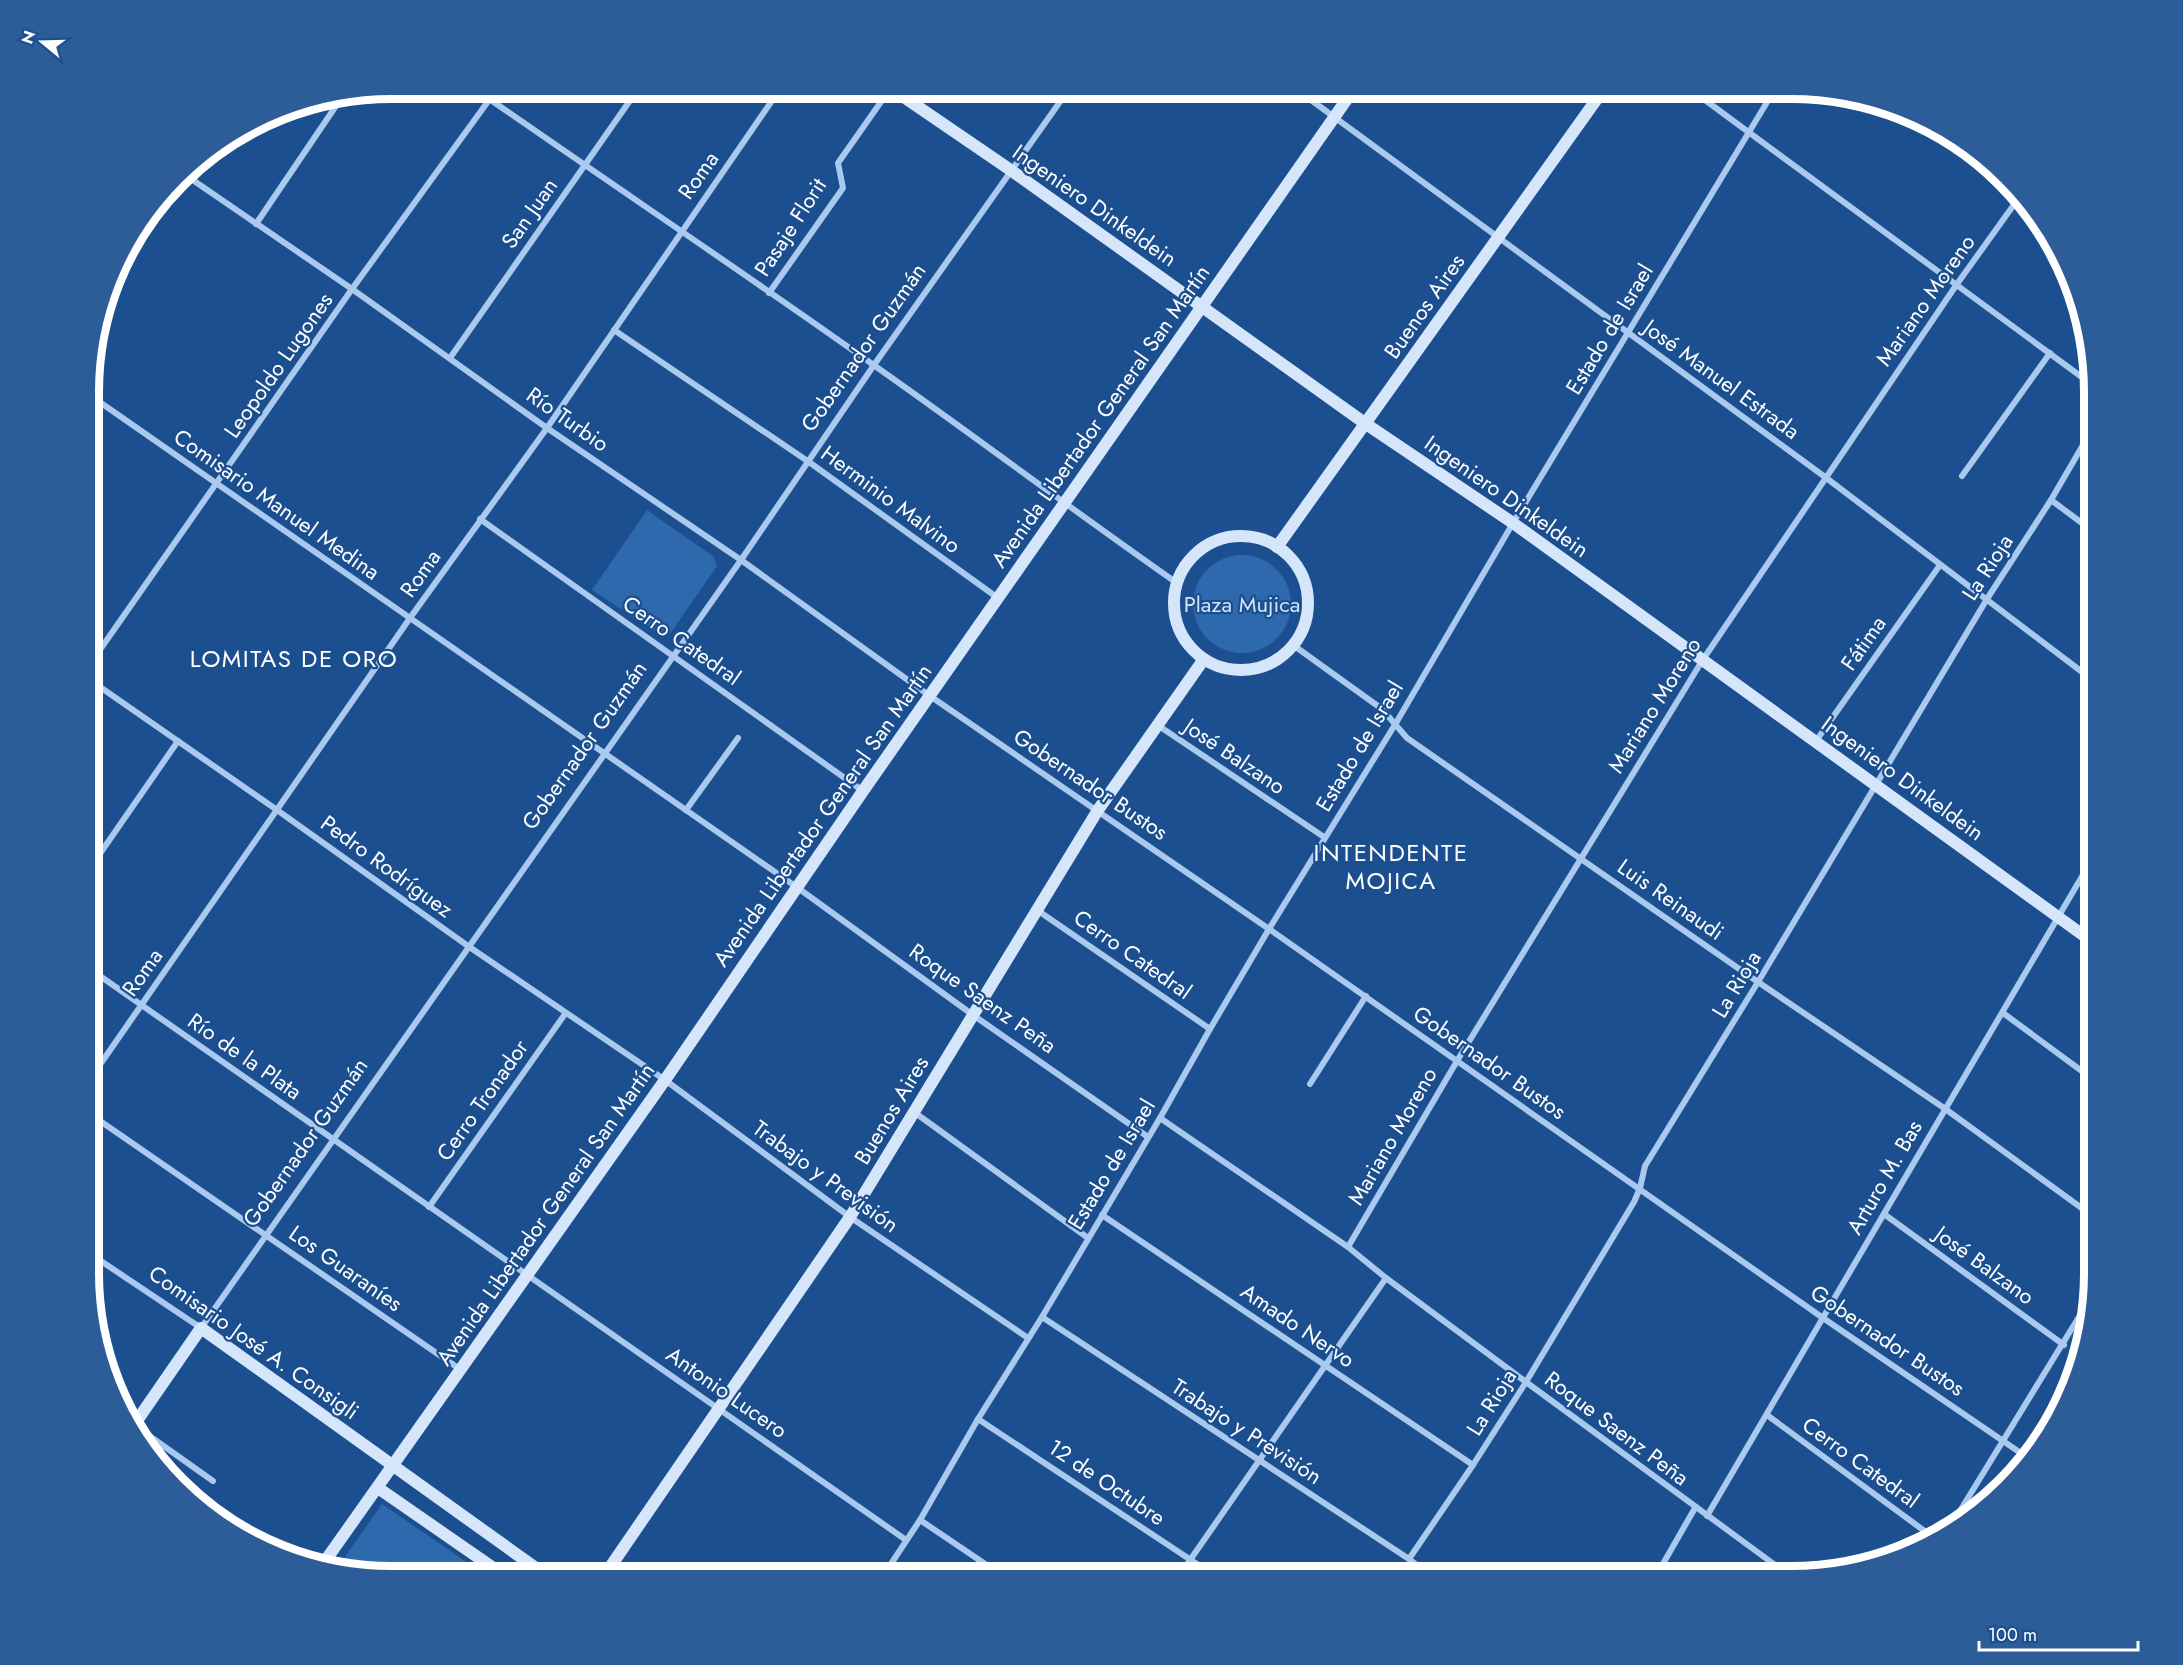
<svg xmlns="http://www.w3.org/2000/svg" width="2183" height="1665" font-family="Jost,sans-serif">
<style>
.green{fill:#2e69ad}
.lines{fill:none;stroke-linecap:round;stroke-linejoin:round}
.street{stroke:#a9c9ee;stroke-width:6}
.secondary{stroke:#d6e6fa;stroke-width:12}
.labels{text-anchor:middle;dominant-baseline:central;stroke-width:4.5;stroke-linejoin:round;paint-order:stroke}
.street-label{font-size:22px;fill:#fff;stroke:#1b4f8f}
.park-label{font-size:22px;fill:#cfe3fa;stroke:#1b4f8f}
.neighbourhood-label{font-size:24px;letter-spacing:1.5px;fill:#fff;stroke:#1b4f8f}
.rim{fill:none;stroke:#fff;stroke-width:8}
</style>
<rect width="100%" height="100%" fill="#1b4f8f"/>
<g class="green">
<path d="M647,510l67,47 3,9 -47,68 -9,1 -69,-45z"/>
<circle cx="1242" cy="604" r="49"/>
<path d="M382,1504l105,72h-114l-36,-8z"/>
</g>
<g class="lines">
<g class="street">
<path d="M475,89c133,93 268,183 400,277 101,71 200,146 302,217"/>
<path d="M1296,89l529,388 269,204"/>
<path d="M1690,89l404,297"/>
<path d="M184,174l168,115 195,139 194,132 189,136 339,233 554,389 205,140"/>
<path d="M256,224l86,-127"/>
<path d="M769,293l74,-105 -5,-25 52,-74"/>
<path d="M614,330l195,132 189,136"/>
<path d="M450,358l188,-269"/>
<path d="M91,396l707,492 175,127 175,122"/>
<path d="M1962,476l88,-123"/>
<path d="M2051,500l43,32"/>
<path d="M480,519l383,272"/>
<path d="M1293,645l89,64 25,29 351,244 186,126 150,109"/>
<path d="M90,664l262,-375 145,-200"/>
<path d="M90,680l187,130 191,136 197,134 185,137 178,121"/>
<path d="M1156,724l168,113"/>
<path d="M1816,741l124,-176"/>
<path d="M686,810l52,-72"/>
<path d="M90,868l88,-127"/>
<path d="M1037,910l173,119"/>
<path d="M90,969l816,571"/>
<path d="M2003,1013l91,67"/>
<path d="M90,1079l320,-461 137,-190 233,-339"/>
<path d="M1310,1084l56,-88"/>
<path d="M914,1112l174,126"/>
<path d="M90,1114l371,256"/>
<path d="M1160,1118l188,129 38,31 140,104 264,194"/>
<path d="M429,1207l136,-193"/>
<path d="M1884,1214l180,131"/>
<path d="M1102,1215l371,250"/>
<path d="M1348,1247l109,-186 245,-400 255,-377 61,-85"/>
<path d="M89,1253l112,75 540,-768 133,-195 195,-276"/>
<path d="M1042,1317l367,242 22,17"/>
<path d="M1767,1415l167,123"/>
<path d="M978,1419l237,157"/>
<path d="M134,1425l79,56"/>
<path d="M1707,1516c129,-220 257,-441 387,-660"/>
<path d="M920,1520l83,56"/>
<path d="M1952,1524l141,-230"/>
<path d="M1409,1559l64,-94 53,-83 108,-180 6,-14 5,-22 113,-184 229,-383 64,-99 43,-74"/>
<path d="M883,1576l37,-56 58,-101 64,-102 118,-199 50,-89 59,-100 127,-206 117,-200 262,-434"/>
<path d="M1179,1576l207,-298"/>
<path d="M1656,1576l39,-68"/>
</g>
<g class="secondary">
<path d="M892,89l120,82 354,253 147,99 581,420"/>
<circle cx="1241" cy="603" r="67"/>
<path d="M1277,547l327,-458"/>
<path d="M134,1425l67,-97 346,248"/>
<path d="M378,1488l127,88"/>
<path d="M323,1564l342,-484 198,-289 491,-702"/>
<path d="M604,1576l246,-359 248,-407 106,-151"/>
</g>
</g>
<g class="labels">
<g class="street-label">
<text transform="translate(698 175) rotate(-55)">Roma</text>
<text transform="translate(1095 205) rotate(35)">Ingeniero Dinkeldein</text>
<text transform="translate(529 213) rotate(-55)">San Juan</text>
<text transform="translate(790 227) rotate(-57)">Pasaje Florit</text>
<text transform="translate(1925 300) rotate(-55)">Mariano Moreno</text>
<text transform="translate(1424 306) rotate(-55)">Buenos Aires</text>
<text transform="translate(1609 329) rotate(-59)">Estado de Israel</text>
<text transform="translate(863 347) rotate(-55)">Gobernador Guzmán</text>
<text transform="translate(278 365) rotate(-55)">Leopoldo Lugones</text>
<text transform="translate(1722 379) rotate(36)">José Manuel Estrada</text>
<text transform="translate(1100 416) rotate(-55)">Avenida Libertador General San Martín</text>
<text transform="translate(568 419) rotate(35)">Río Turbio</text>
<text transform="translate(1507 496) rotate(35)">Ingeniero Dinkeldein</text>
<text transform="translate(891 499) rotate(36)">Herminio Malvino</text>
<text transform="translate(277 504) rotate(35)">Comisario Manuel Medina</text>
<text transform="translate(1987 567) rotate(-57)">La Rioja</text>
<text transform="translate(420 573) rotate(-55)">Roma</text>
<text transform="translate(682 640) rotate(35)">Cerro Catedral</text>
<text transform="translate(1863 643) rotate(-55)">Fátima</text>
<text transform="translate(1654 705) rotate(-58)">Mariano Moreno</text>
<text transform="translate(584 745) rotate(-55)">Gobernador Guzmán</text>
<text transform="translate(1359 746) rotate(-59)">Estado de Israel</text>
<text transform="translate(1235 756) rotate(34)">José Balzano</text>
<text transform="translate(1903 778) rotate(36)">Ingeniero Dinkeldein</text>
<text transform="translate(1091 784) rotate(34)">Gobernador Bustos</text>
<text transform="translate(822 815) rotate(-55)">Avenida Libertador General San Martín</text>
<text transform="translate(387 866) rotate(36)">Pedro Rodríguez</text>
<text transform="translate(1671 899) rotate(35)">Luis Reinaudi</text>
<text transform="translate(1133 954) rotate(35)">Cerro Catedral</text>
<text transform="translate(142 972) rotate(-55)">Roma</text>
<text transform="translate(1736 984) rotate(-59)">La Rioja</text>
<text transform="translate(983 998) rotate(35)">Roque Saenz Peña</text>
<text transform="translate(245 1056) rotate(35)">Río de la Plata</text>
<text transform="translate(1490 1062) rotate(35)">Gobernador Bustos</text>
<text transform="translate(482 1100) rotate(-55)">Cerro Tronador</text>
<text transform="translate(891 1110) rotate(-59)">Buenos Aires</text>
<text transform="translate(1392 1136) rotate(-60)">Mariano Moreno</text>
<text transform="translate(305 1142) rotate(-55)">Gobernador Guzmán</text>
<text transform="translate(1111 1164) rotate(-59)">Estado de Israel</text>
<text transform="translate(826 1176) rotate(36)">Trabajo y Previsión</text>
<text transform="translate(1884 1177) rotate(-60)">Arturo M. Bas</text>
<text transform="translate(545 1214) rotate(-55)">Avenida Libertador General San Martín</text>
<text transform="translate(1985 1265) rotate(36)">José Balzano</text>
<text transform="translate(346 1268) rotate(35)">Los Guaraníes</text>
<text transform="translate(1298 1325) rotate(34)">Amado Nervo</text>
<text transform="translate(1888 1340) rotate(34)">Gobernador Bustos</text>
<text transform="translate(254 1342) rotate(35)">Comisario José A. Consigli</text>
<text transform="translate(727 1392) rotate(35)">Antonio Lucero</text>
<text transform="translate(1491 1402) rotate(-58)">La Rioja</text>
<text transform="translate(1617 1428) rotate(37)">Roque Saenz Peña</text>
<text transform="translate(1247 1431) rotate(33)">Trabajo y Previsión</text>
<text transform="translate(1861 1462) rotate(36)">Cerro Catedral</text>
<text transform="translate(1107 1482) rotate(34)">12 de Octubre</text>
</g>
<g class="park-label">
<text x="1242" y="604">Plaza Mujica</text>
</g>
<g class="neighbourhood-label">
<text x="294" y="658">LOMITAS DE ORO</text>
<text x="1391" y="852">INTENDENTE<tspan x="1391" dy="28">MOJICA</tspan></text>
</g>
</g>
<path d="M0 0H2183V1665H0ZM392 99H1791A293 293 0 0 1 2084 392V1273A293 293 0 0 1 1791 1566H392A293 293 0 0 1 99 1273V392A293 293 0 0 1 392 99Z" fill="#2d5d98" fill-rule="evenodd"/>
<path class="rim" d="M392 99H1791A293 293 0 0 1 2084 392V1273A293 293 0 0 1 1791 1566H392A293 293 0 0 1 99 1273V392A293 293 0 0 1 392 99Z"/>
<g transform="translate(42 42) rotate(289)" stroke="#1b4f8f" stroke-width="4.5" paint-order="stroke">
<path d="M0-4.5L10 22L0 15L-10 22Z" fill="#ffffff"/>
<text y="-9" font-size="16" font-weight="bold" text-anchor="middle" fill="#ffffff">N</text>
</g>
<path d="M1979 1641v9h159v-9" fill="none" stroke="#ffffff" stroke-width="3"/>
<text x="1988" y="1641" font-size="18" fill="#ffffff" stroke="#1b4f8f" stroke-width="4.5" paint-order="stroke">100 m</text>
</svg>
